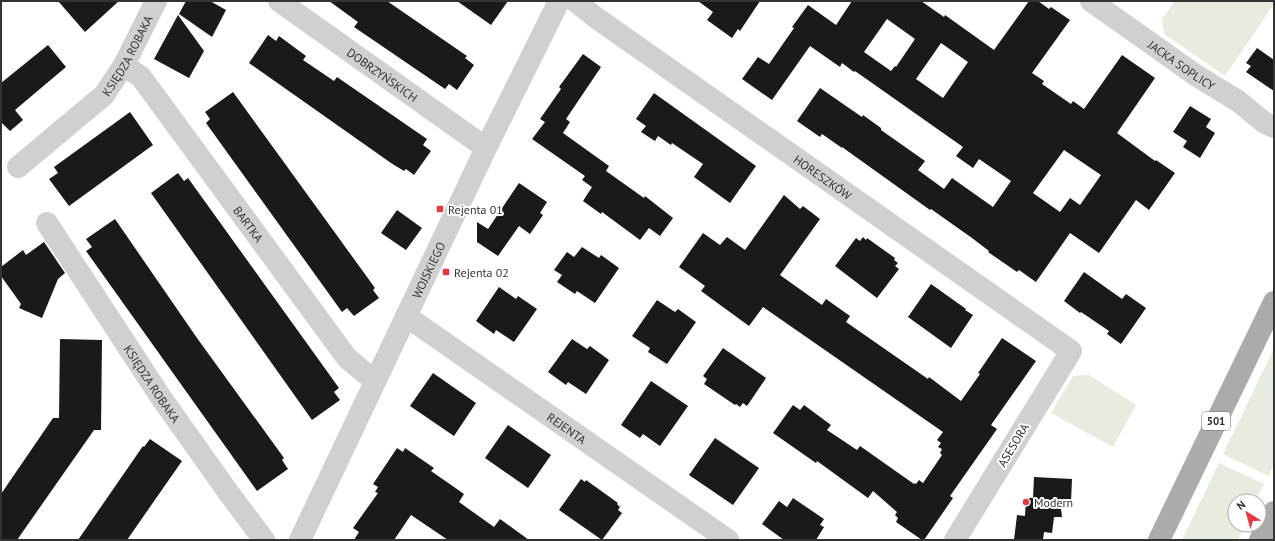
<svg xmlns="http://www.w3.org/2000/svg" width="1275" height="541" font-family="'PT Sans',sans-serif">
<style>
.green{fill:#e6ecdf}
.building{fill:#1a1a1a;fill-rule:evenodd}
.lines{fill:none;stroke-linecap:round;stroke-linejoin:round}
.street{stroke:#d0d0d0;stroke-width:22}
.primary{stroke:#ababab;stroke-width:22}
.poi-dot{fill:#e63946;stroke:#fff;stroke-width:1.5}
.labels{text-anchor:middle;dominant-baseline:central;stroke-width:4;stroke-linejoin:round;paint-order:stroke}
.shield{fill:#fff;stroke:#707070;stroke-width:1}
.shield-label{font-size:11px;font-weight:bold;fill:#333}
.street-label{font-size:12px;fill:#333;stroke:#fff}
.poi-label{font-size:12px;fill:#333;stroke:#fff;text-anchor:start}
</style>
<rect width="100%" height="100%" fill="#fff"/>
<g class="green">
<path d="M1175,1h99v3l-49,72 -61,-42 -2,-15z"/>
<path d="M1274,348v116l-5,12 -46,-22z"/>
<path d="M1089,375l47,30 -23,42 -62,-34 22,-37z"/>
<path d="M1219,463l45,21 -8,17h-21v24h10l-7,15h-56z"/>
</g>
<g class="building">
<path d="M58,1h61l-34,31z"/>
<path d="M186,1h24l16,9 -14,27 -33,-23z"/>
<path d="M329,1h58l80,55 -2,2 9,7 -17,25 -8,-6 -4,5 -91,-62 4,-5z"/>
<path d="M457,1h51l-17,24z"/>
<path d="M698,1h62l-20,30 -2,-2 -6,9 -25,-18 6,-8z"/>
<path d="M852,1h69l23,16 1,-2 49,35 35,-49h9l11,8 2,-2 19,13 -38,53 12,8 -2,3 29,20 2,-3 11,8 38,-54 33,23 -38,55 38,28 1,-1 19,13 -26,37 -13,-10 -37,53 -29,-20 -34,49 -17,-12 -2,2 -29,-20 1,-1 -17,-13 -41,-29 -1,1 -88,-63v1l-20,-14 -2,3 -23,-16 23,-33 42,29 1,-2 18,13v2l44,31 -7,9 26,19 8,-11 41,29 18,-26 -32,-22 -6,9 -17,-12 7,-9 -108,-76 -1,1 -12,-9 -2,4 -30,-21 -38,54 -30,-21 16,-22 11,7 25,-36 -2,-1 16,-22 28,20zM887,19l28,20 -19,28 -1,-1 -4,5 -27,-19zM941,43l27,19 -25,36 -27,-19zM1064,150l37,25 -21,30 -10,-7 -10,14 -27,-19z"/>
<path d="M178,15l26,36 -15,27 -35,-19z"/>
<path d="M268,35l8,6 3,-5 27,20 -3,4 31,21 3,-4 90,62 -4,6 8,6 -17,24 -8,-6 -2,2 -13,-8 -142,-100z"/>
<path d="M48,45l18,22 -51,43 8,10 -13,11 -9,-9v-39z"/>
<path d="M1257,48l17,12v31l-28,-19 5,-6 -5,-3z"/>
<path d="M583,54l18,13 -35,52 4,3 -7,11 46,33 -3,5 38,27 1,-2 28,22 -13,18 -11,-8 -9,12 -38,-28 -1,2 -18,-13 9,-14 -10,-7 3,-4 -53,-37 13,-17 -5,-3 21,-30 -2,-2z"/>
<path d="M233,92l142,196 -2,2 6,8 -25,18 -7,-8 -5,4 -136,-189 4,-4 -5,-7z"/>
<path d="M654,93l102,73 -26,37 -36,-26 9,-13 -31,-21 -1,2 -13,-9 -3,5 -14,-9 5,-6 -10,-7z"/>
<path d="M1190,106l21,13 -5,8 9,6 -15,25 -17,-11 4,-6 -14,-9z"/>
<path d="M130,112l23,33 -84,61 -20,-27 9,-6 -4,-6z"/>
<path d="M178,173l6,8 4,-3 151,210 -5,4 6,8 -28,20 -161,-227z"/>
<path d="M519,183l28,19 -7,11 3,2 -13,19 -11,-8 -21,30 -21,-14v-20l11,7z"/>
<path d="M784,195l16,14 3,-3 17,13 -40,56 42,30 4,-6 24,17 -4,6 82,57 1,-2 32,24 19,-27 -2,-1 24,-35 34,23 -45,64 6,4 -47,67 3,2 -29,42h-2l-26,-18 2,-4 -3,-3 2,-3 -24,-21 -5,7 -51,-37 -1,2 -43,-30 20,-28 7,5 4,-5 27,20 -4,5 30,20 3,-4 54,38 1,-1 1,1 3,-4 4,3 19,-28 -2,-2 2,-4 -4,-2 3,-4 -4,-3 6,-8 -180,-125 -14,19 -48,-35 4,-5 -26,-19 24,-34 17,12 7,-8 18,13z"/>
<path d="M397,210l25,18 -16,22 -25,-17z"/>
<path d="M115,219l82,119 87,120 -2,2 6,9 -31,22 -171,-240 6,-4 -6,-8z"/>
<path d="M863,237l3,3 1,-2 28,20 -1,2 4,3 -3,3 4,3 -22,29 -42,-32 21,-28 4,3z"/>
<path d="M44,242l21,31 -7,6 -16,39 -23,-10 2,-4 -20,-28v-9l22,-17 3,5z"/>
<path d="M582,247l17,11 2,-3 18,13 -24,35 -18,-12 -2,3 -18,-12 5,-7 -8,-5 13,-18 7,5z"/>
<path d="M1084,272l38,27 4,-5 20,14 -25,36 -14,-10 2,-3 -28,-19 -1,1 -16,-12z"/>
<path d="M931,284l35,25 -1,1 8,5 -22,33 -43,-31z"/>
<path d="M499,287l17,12 2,-3 19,13 -23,33 -18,-12 -2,4 -18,-13z"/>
<path d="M657,300l18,12 3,-3 18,13 -29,42 -19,-12 2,-4 -18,-12z"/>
<path d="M60,339l42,1 -1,90h-7l-77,110h-16v-46l52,-76h6z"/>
<path d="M572,339l15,10 3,-3 19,14 -23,34 -18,-12 -2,3 -18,-13z"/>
<path d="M723,348l43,30 -19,28 -4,-3 -3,4 -4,-3 -1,1 -31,-21 3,-5 -4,-3z"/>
<path d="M433,373l43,30 -22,33 -44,-30z"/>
<path d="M651,381l37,25 -28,40 -17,-12 -3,4 -19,-13z"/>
<path d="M508,425l43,30 -23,33 -43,-30z"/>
<path d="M715,438l44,30 -26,37 -44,-30z"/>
<path d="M150,439l32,22 -55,79h-49l65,-94 1,1z"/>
<path d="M397,448l6,4 2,-4 29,20 -3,3 33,23 -5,8 35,25 6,-8 29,21h-81l-37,-25 -17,25h-40l5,-8 -6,-4 25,-35 -3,-1 3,-5 -5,-3z"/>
<path d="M1034,477l38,2 -1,23 -11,-1 2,16h-8l-2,16 -8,-1 -1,8h-29l3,-25 8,1 1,-18h7z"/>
<path d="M581,479l4,3 1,-2 32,23 -1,1 3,3 -2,3 4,3 -20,27 -43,-30z"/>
<path d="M793,498l31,21 -4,6 4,2 -8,13h-32l-22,-16 17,-23 8,6z"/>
</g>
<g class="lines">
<g class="street">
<path id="s1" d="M279,1l207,147"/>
<path id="s2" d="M575,1l20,16 476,334 -116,189"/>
<path id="s3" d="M1091,1l106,75 41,25 27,22 9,4"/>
<path id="s4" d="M124,65l17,12 206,281 18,15 11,6"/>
<path id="s5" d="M18,167l86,-72 20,-30 32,-64"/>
<path id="s6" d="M47,223l113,173 68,96 36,48"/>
<path id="s7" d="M406,316l322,224"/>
<path id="s8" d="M300,540l186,-392 73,-147"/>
</g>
<g class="primary">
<path d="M1159,540l115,-238"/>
<path d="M1260,540l14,-28"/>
</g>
</g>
<g class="poi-dot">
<rect x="436" y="205" width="8" height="8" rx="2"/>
<rect x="442" y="268" width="8" height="8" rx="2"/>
<circle cx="1026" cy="502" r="4"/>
</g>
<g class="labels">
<rect class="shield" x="1202" y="412" width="28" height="18" rx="3"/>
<g class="shield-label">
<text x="1216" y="421">501</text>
</g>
<g class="street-label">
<text stroke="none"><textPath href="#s5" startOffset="158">KSIĘDZA ROBAKA</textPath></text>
<text stroke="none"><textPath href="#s3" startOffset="111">JACKA SOPLICY</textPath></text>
<text stroke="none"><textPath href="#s1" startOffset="127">DOBRZYŃSKICH</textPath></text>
<text stroke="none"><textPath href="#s2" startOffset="304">HORESZKÓW</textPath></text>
<text stroke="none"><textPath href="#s4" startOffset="203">BARTKA</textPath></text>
<text stroke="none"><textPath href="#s8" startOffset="299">WOJSKIEGO</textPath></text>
<text stroke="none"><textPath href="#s6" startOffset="192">KSIĘDZA ROBAKA</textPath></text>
<text stroke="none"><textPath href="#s7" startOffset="196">REJENTA</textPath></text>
<text transform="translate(1013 445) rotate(-59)">ASESORA</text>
</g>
<g class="poi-label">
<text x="448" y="209">Rejenta 01</text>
<text x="454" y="272">Rejenta 02</text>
<text x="1034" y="502">Modern</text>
</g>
</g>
<rect width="1275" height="541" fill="none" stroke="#333333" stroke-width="4"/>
<g transform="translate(1247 513) rotate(323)"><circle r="19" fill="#ffffff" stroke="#adadad"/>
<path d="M0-3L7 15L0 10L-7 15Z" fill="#e63946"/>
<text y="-6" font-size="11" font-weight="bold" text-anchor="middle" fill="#333333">N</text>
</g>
</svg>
